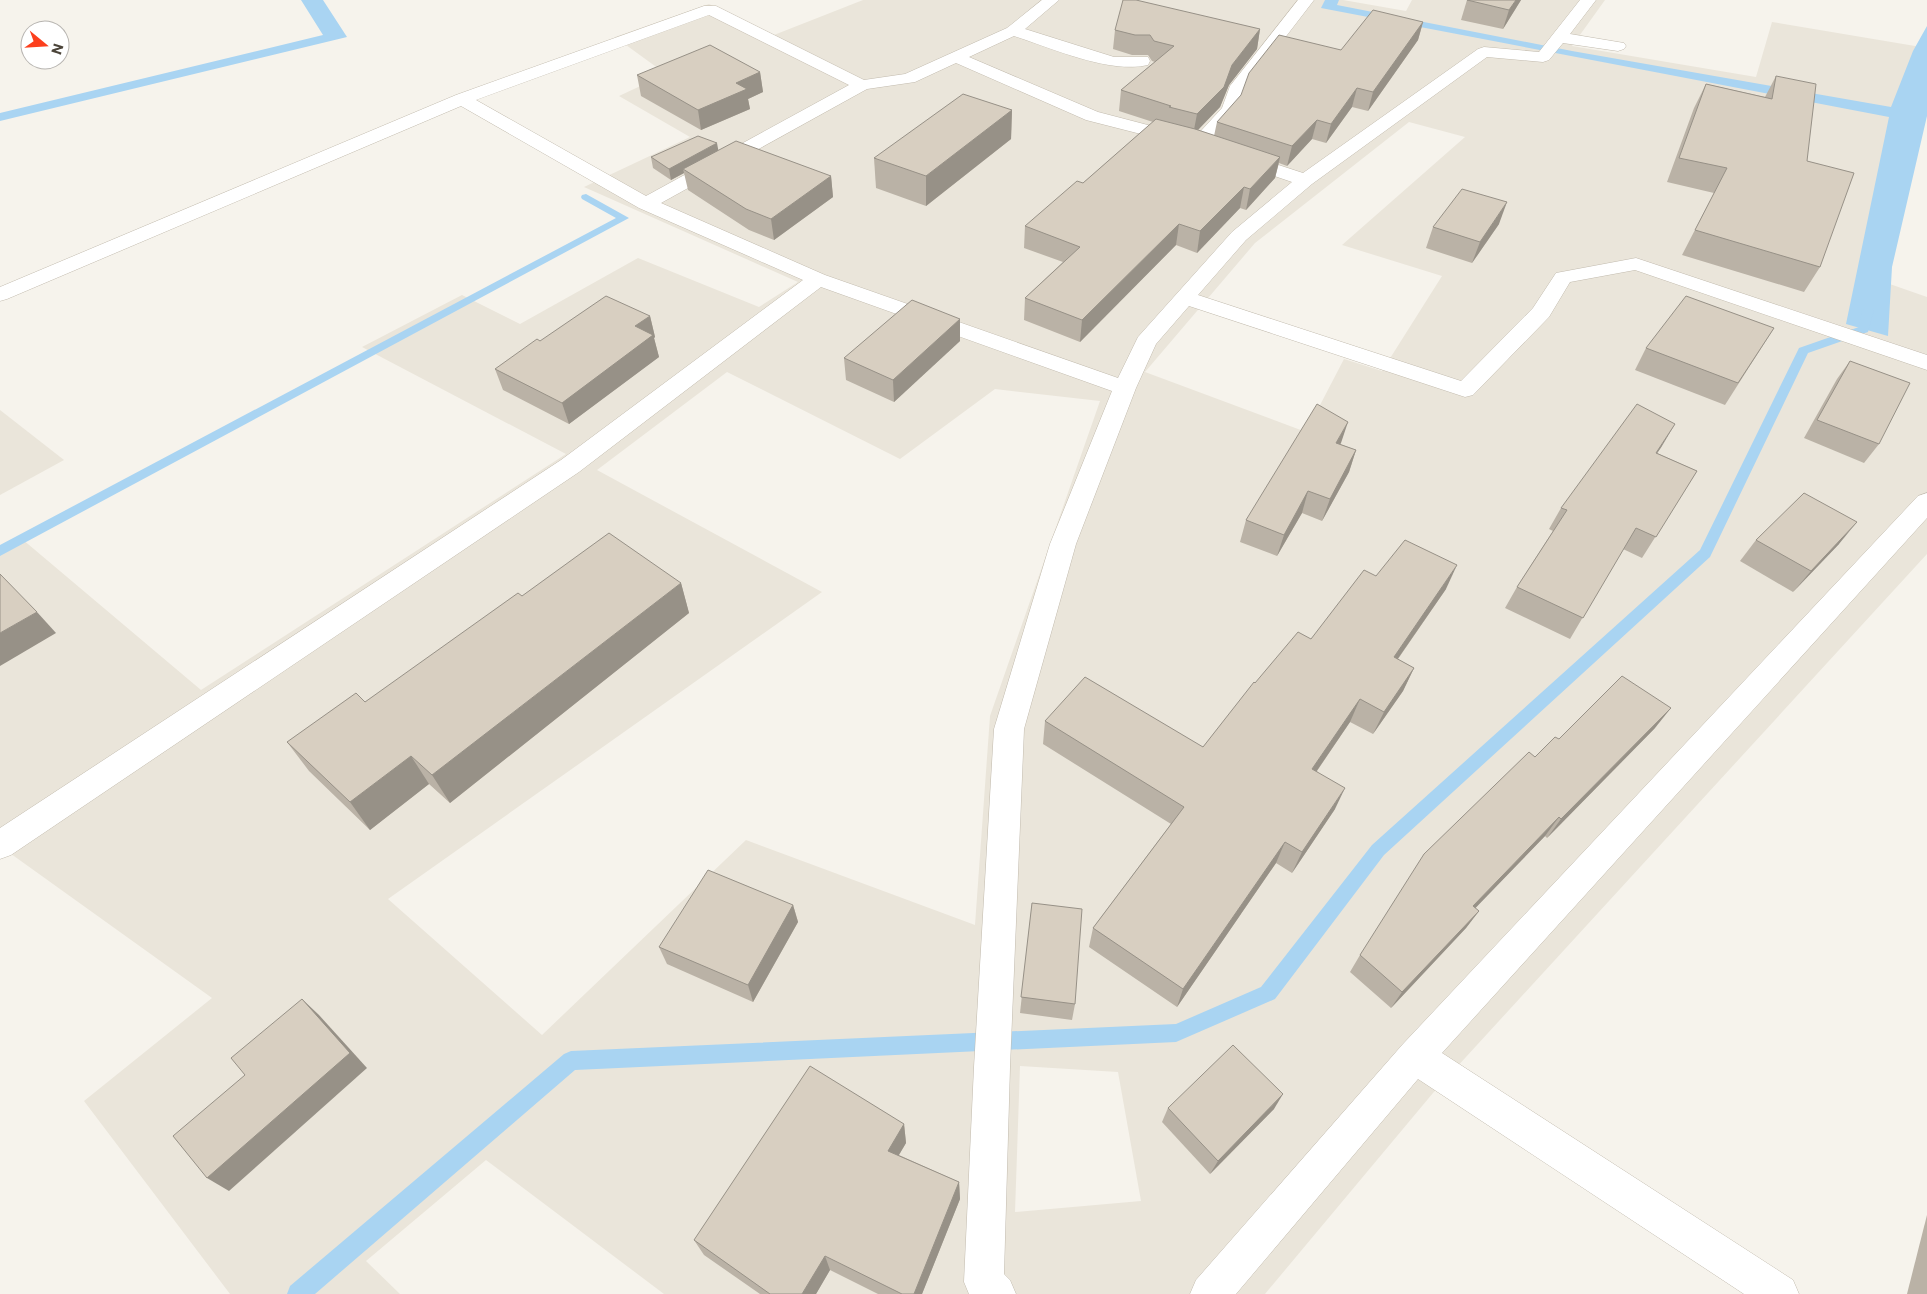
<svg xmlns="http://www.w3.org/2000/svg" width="1927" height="1294" font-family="Commissioner,sans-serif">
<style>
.residential{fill:#eae5da;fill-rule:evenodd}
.water{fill:#a9d4f2}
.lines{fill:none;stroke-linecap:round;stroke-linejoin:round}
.stream{fill:#a9d4f2;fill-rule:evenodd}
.minor-casing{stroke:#c2bbae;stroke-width:1}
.minor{fill:#fff;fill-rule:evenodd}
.wall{fill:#bab2a6}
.shaded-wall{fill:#979187}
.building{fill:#d8cfc1;stroke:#979187}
</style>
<rect width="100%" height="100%" fill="#f6f3ec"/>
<g class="residential">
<path d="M863,0h480l63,11 6,-11h193l-33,46 184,31 16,-55 149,25 -57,228 63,22v257l-494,539 -168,201h-601l-178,-134 -120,101 34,33h-170l-146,-193 128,-103 -212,-152v-297l22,-10 179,151 365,-236 -204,-107 100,-52 58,29 118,-66 121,49 39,-25 -214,-95 106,-50 -71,-41 47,-22 -51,-37 94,-33 65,31zM1409,122l56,15 -123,108 100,31 -60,95 -38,-12 -38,73 -161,-60 110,-129zM727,372l173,87 95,-70 105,12 -110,315 -15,209 -229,-85 -204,195 -154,-136 434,-307 -225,-122zM1020,1066l98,6 23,129 -126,11z"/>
<path d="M0,410l64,50 -64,35z"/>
</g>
<g class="water">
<path d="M301,0h22l24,37 -347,84v-8l323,-78z"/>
<path d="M1325,0h14l-2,5 235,46 319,56 22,-56 14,-25v90l-35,151 -4,69 -42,-12 43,-207 -568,-109z"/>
</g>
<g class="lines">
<g class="stream">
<path d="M586,194l43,24 -629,338v-11l616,-327 -34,-19 -1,-2 1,-2z"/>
<path d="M1868,307l6,3 -6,22 -60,21 -98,204 -326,298 -109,144 -99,43 -601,28 -260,224h-28l3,-8 274,-232 7,-3 605,-27 85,-37 111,-142 328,-295 99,-202 60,-21 3,-17z"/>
</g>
<g class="minor-casing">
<g id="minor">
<path d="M1042,0h17l-34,29 89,28h34l2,4 -2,4c-39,9 -96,-17 -134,-29l-45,21 129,55 88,23 3,4 -3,4 -6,1 -94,-24 -130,-57 -41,19 -48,7 -206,114 164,72 293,103 20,-41 94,-105 60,-50 -56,-19 -3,-4 3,-4 6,-2 6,2 55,18 175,-124 6,-2 55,5 41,-52h16l-26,34 54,9 2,3 -2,3 -6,2 -55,-8 -14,17 -6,2 -56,-5 -175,127 -66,56 -48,55 263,86 72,-73 23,-35 80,-15 291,97v15l-292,-100 -65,12 -21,35 -76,78 -8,2 -276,-91 -33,38 -20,44 -60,156 -52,185 -14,338 -6,207 6,6 6,14h-47l-5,-12 10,-215 20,-338 56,-185 62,-153 -291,-104 -242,185 -568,383 -11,4v-31l561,-368 242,-180 -164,-72 -178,-102 -454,193 -7,2v-14l456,-192 248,-89h12l148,74 41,-6 102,-46zM709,15l140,70 -203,111 -170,-96z"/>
<path d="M1298,0h16l-70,91 -8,22 -32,35 -6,1 -6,-1 -3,-4 33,-36 8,-22z"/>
<path d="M1927,493v25l-485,535 351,227 6,14h-55l-326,-215 -182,215h-46l6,-14 207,-236 515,-548z"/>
</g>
</g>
<use href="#minor" class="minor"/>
</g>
<g class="wall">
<path d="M1467,0h54l-18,29 -42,-9z"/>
<path d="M1423,22l-5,18 -50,71 -16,-4 -26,36 -14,-4 -25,27 -8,-3 -4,15 -29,32 -6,-2 -43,45 -21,-8 -96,97 -56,-22 1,-22 38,-36 -39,-14 1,-22 58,-43 70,-61 -34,-11 2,-21 34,-28 -3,-1 -4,-6h-16l-19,-6 2,-19 145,-1 -3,20 -28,36 -9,22 -22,23 16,6 3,-14 124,-72z"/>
<path d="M760,72l3,20 -15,7 2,10 -49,21 -60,-34 -4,-21z"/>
<path d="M1776,76l31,85 13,106 -16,25 -122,-37 32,-62 -47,-11 27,-74 12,-24 59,13z"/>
<path d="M1012,110l-1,29 -85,67 -50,-18 -2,-30z"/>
<path d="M718,151l113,25 2,21 -59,43 -25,-10 -61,-40 -4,-17 -13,7 -18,-12 -2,-11z"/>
<path d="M1499,224l-27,39 -46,-15 7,-21z"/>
<path d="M650,316l5,21 -1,1 5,19 -90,67 -66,-34 -8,-21 45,-28z"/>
<path d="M960,319v22l-66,61 -48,-22 -2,-22z"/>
<path d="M1774,328l-49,77 -90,-35 11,-22z"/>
<path d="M1850,361l29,83 -15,19 -60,-25 33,-59z"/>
<path d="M1340,444l16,6 -7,22 -27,49 -20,-8 -25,43 -37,-14 6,-22z"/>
<path d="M1662,446l-5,7 40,18 -55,87 -19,-9 -53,90 -65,-31 12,-21 36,-56 -4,-2 12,-21z"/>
<path d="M1756,540l83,4 -46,48 -53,-31z"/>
<path d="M1376,576l70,13 -48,70 16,9 -11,23 -30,43 -23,-12 -33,49 18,38 -43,64 -16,-10 -99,144 -88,-60 4,-19 78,-104 -128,-80 2,-23 158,26 52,-64 56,-44z"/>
<path d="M681,583l8,30 -239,190 -21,-19 -59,46 -61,-59 -22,-29 78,-40 157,-106z"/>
<path d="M1655,728l-108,110 -2,-2 -70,72 4,3 -13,17 -75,80 -41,-36 10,-17 175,-198 24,-18z"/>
<path d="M1032,903l43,101 -3,16 -52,-7z"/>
<path d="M793,905l5,17 -45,80 -86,-38 -8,-17z"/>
<path d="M1168,1108l106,1 -64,65 -48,-52z"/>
<path d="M904,1124l2,19 -7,12 60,27 1,17 -38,95h-44l-48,-24 -14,24h-56l-56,-39 -10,-15z"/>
<path d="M1927,1215v79h-20z"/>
</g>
<g class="shaded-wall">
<path d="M1516,0h5l-18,29 6,-19z"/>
<path d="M1423,22l-5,18 -50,71 5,-19z"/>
<path d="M1260,29l-3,20 -28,36 -9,22 -27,28 4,-21 35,-49z"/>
<path d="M760,72l3,20 -15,7 2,10 -49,21 -3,-20 38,-27z"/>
<path d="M1357,88l-5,19 -26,36 5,-19z"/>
<path d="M1012,110l-1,29 -85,67v-30z"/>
<path d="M1317,120l-5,19 -25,27 5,-20z"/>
<path d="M717,143l2,11 -36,15 1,4 -13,7 -2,-11z"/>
<path d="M1280,157l-5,21 -29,32 4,-21z"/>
<path d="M831,176l2,21 -59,43 -3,-21z"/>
<path d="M1244,187l-4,21 -43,45 3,-22z"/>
<path d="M1507,202l-8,22 -27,39 8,-21z"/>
<path d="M1179,224l-3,21 -96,97 2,-22z"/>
<path d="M650,316l5,21 -1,1 5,19 -90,67 -7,-21 73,-77z"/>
<path d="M960,319v22l-66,61 -1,-22z"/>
<path d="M1348,422l-7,21 -12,21 7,-21z"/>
<path d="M1675,424l-13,22 -19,28 13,-21z"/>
<path d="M1356,450l-7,22 -27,49 8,-22z"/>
<path d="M1308,491l-6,22 -25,43 7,-21z"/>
<path d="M1857,522l-18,22 -46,48 18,-21z"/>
<path d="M1457,565l-11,24 -63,91 11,-23z"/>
<path d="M681,583l8,30 -239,190 -18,-28z"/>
<path d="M37,612l19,21 -56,33v-33z"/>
<path d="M1414,668l-11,23 -30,43 11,-22z"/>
<path d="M1360,699l-10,23 -47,69 9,-22z"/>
<path d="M1671,708l-16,20 -108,110 14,-19z"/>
<path d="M411,756l18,28 -59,46 -20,-28z"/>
<path d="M1345,788l-10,21 -43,64 10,-21z"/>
<path d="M1559,817l-14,19 -85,88 13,-18z"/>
<path d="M1285,842l-9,21 -99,144 6,-18z"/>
<path d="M793,905l5,17 -45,80 -5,-17z"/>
<path d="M1479,911l-13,17 -75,80 11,-16z"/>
<path d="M302,999l17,16 48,53 -138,123 -22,-13z"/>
<path d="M1283,1094l-9,15 -64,65 8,-13z"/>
<path d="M904,1124l2,19 -15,25 -3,-17z"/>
<path d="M959,1182l1,17 -38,95h-8z"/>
<path d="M825,1256l5,14 -14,24h-14z"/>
</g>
<g class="building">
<path d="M1123,0h13l124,29 -28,36 -8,22 -27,27 -28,-7 2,-1 -50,-16 53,-44 -20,-5 -4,-6h-15l-20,-5z"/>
<path d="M1467,0h49l-7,10z"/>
<path d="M1373,10l50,12 -50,70 -16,-4 -26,36 -14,-4 -25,26 -75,-24 24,-27 8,-22 30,-38 62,15z"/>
<path d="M710,45l50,27 -24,11 11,6 -49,21 -61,-35z"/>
<path d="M1776,76l40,8 -9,77 47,12 -34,94 -125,-37 32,-62 -48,-10 27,-74 66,15z"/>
<path d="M963,94l49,16 -86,66 -52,-18z"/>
<path d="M1156,119l39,10 85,28 -30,32 -6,-2 -44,44 -21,-7 -97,96 -57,-22 55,-51 -55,-21 52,-45 6,2z"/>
<path d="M698,136l19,7 -48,26 -18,-12z"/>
<path d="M736,141l95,35 -60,43 -25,-10 -63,-40z"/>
<path d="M1462,189l45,13 -27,40 -47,-15z"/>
<path d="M606,296l44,20 -15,10 18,9 -91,68 -67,-34 42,-30 3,2z"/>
<path d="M1686,296l88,32 -36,55 -92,-35z"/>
<path d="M912,300l48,19 -67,61 -49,-22z"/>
<path d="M1850,361l60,22 -31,61 -62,-24z"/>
<path d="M1317,404l31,18 -12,21 20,7 -26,49 -22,-8 -24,44 -38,-15z"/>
<path d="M1637,404l38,20 -19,29 41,18 -41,66 -20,-9 -53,90 -66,-31 50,-77 -6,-2z"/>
<path d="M1804,493l53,29 -46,49 -55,-31z"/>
<path d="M609,533l72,50 -249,192 -21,-19 -61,46 -63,-60 69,-49 9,9 153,-109 4,3z"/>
<path d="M1405,540l52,25 -63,92 20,11 -30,44 -24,-13 -48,70 33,19 -43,64 -17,-10 -102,147 -90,-61 91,-121 -139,-86 40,-44 118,70 51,-65 1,1 43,-51 13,7 53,-69 12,6z"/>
<path d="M0,574l37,38 -37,21z"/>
<path d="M1622,676l49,32 -110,111 -2,-2 -86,89 6,5 -77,81 -42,-37 64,-101 105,-102 6,5 20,-20 4,2z"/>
<path d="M708,870l85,35 -45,80 -89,-38z"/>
<path d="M1032,903l50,6 -7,95 -54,-7z"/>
<path d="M302,999l48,54 -143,125 -34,-42 72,-61 -14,-17z"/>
<path d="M1233,1045l50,49 -65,67 -50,-53z"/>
<path d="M810,1066l94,58 -16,27 71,31 -45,112h-12l-77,-38 -23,38h-32l-76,-54z"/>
</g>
<g transform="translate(45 45) rotate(108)"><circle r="24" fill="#ffffff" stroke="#b7b4b0"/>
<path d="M0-4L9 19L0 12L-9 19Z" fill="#fc3f1d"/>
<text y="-8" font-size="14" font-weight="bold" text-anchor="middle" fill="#4b4439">N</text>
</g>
</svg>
